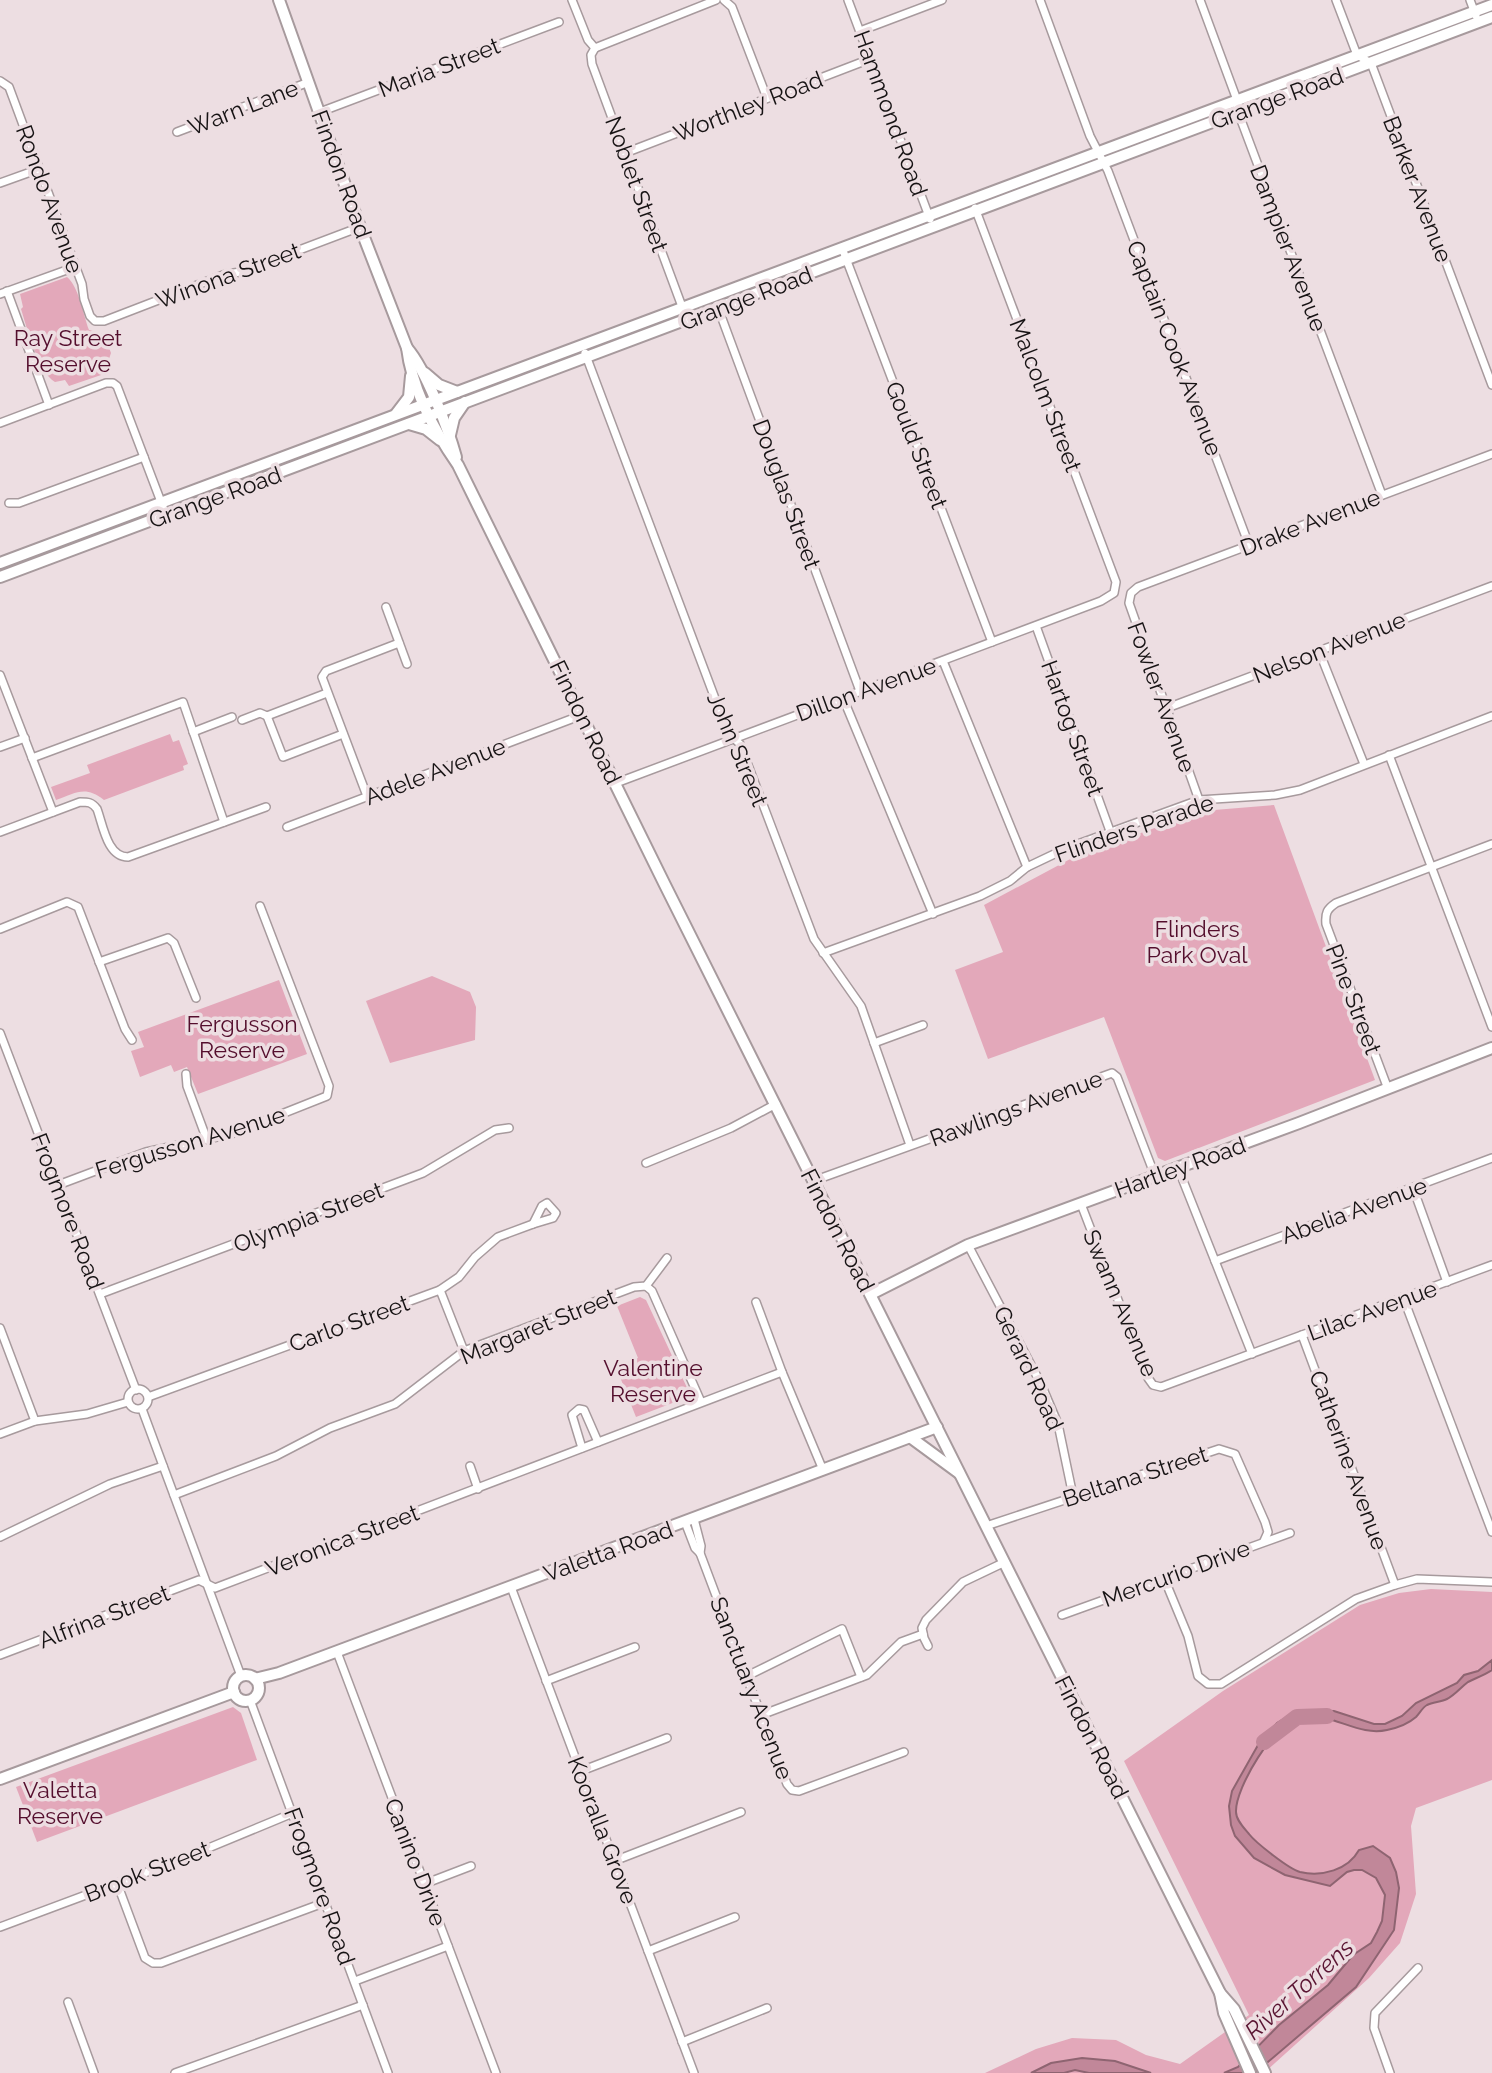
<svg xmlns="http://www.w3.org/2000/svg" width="1492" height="2073" font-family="Raleway,sans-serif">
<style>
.green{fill:#e3a8ba}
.water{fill:#c18799;stroke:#8e6471;stroke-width:2}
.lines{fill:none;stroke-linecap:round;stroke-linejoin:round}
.river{stroke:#c18799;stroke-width:16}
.street-casing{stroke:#a79a9d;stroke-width:10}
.secondary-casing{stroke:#a79a9d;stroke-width:14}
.street{stroke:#fff;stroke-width:7}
.secondary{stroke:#fff;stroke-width:10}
.labels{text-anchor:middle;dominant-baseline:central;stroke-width:7;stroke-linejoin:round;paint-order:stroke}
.street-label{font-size:23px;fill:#171314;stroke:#eddee2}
.park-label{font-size:23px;fill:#540e2d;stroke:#eddee2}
.water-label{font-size:24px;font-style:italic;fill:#5a1432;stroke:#eddee2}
</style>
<rect width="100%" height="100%" fill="#eddee2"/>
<g class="green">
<path d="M67,277c12,10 16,37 22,53l15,4 7,19 -7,21 -35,12 -4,-6 -10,2c-17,-10 -28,-54 -34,-73l2,-2 -3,-13z"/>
<path d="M170,734l3,8 6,-2 9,24 -5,2 1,4 -80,30c-19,-15 -28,-7 -48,0l-5,-13 39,-14 -3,-8z"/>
<path d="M1274,805l101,275 -210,81 -7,-3 -54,-141 -116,42 -33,-89 48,-18 -19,-47 90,-48 128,-46z"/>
<path d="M432,976l38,16 6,15 -1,33 -85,23 -24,-62z"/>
<path d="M279,980l28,74 -109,40 -11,-27 -13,5 -3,-7 -31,12 -9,-26 13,-4 -6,-15z"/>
<path d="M640,1297l6,3 43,92 -1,5 -52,20 -20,-50 22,-9 -21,-52z"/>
<path d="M1431,1589l61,3v188l-76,28 -5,18 5,68 -16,49 -31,35 -105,95h-279l51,-24 36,-11 44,2 30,15 34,9 69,-49 -125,-254 99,-70 137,-86 39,-12z"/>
<path d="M233,1707l8,6 16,47 -220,82 -21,-55z"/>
</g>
<g class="water">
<path d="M1492,1660v10c-8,5 -16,8 -24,12 -7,5 -13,13 -21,17 -6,3 -14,3 -20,6 -5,3 -7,8 -11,12 -8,7 -19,11 -29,13 -30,7 -55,-19 -88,-13 -24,5 -64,71 -63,95 0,8 8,16 13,22 7,9 40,35 51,38 22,5 48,-2 59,-22l14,-4 17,12 6,14 3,16 -5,42 -38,57 -101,86h-31l14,-6 41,-42 49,-40 25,-30 18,-12 6,-11 5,-11 3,-26 -9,-17 -14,-8h-8l-7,2 -17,14 -45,-11 -31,-17 -19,-22 -4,-11 -2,-19 3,-15 26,-46 19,-22 22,-13 35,1 40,13h11l17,-8 14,-13 41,-20 7,-8 14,-4z"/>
<path d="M1082,2058l33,3 36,12h-62l-14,-3 -11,3h-33l20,-10z"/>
</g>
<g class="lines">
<path class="river" d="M1264,1742l33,-25 30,-1"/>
<g class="street-casing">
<g id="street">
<path d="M572,0l16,40 7,8"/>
<path d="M724,0l8,7 35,91"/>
<path d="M848,0l82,219"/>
<path d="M1040,0l50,136 18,35 141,374"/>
<path d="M1200,0l37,100 1,12 144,383"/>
<path d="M1336,0l21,55 14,8 121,322"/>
<path d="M1470,0l6,16"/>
<path d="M860,31l82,-31"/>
<path d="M595,48l-4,7 1,9 95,256"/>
<path d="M595,48l121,-48"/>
<path d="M0,81l9,6 73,197 2,15 6,17 5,5h9l122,-47 15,-2 119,-45"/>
<path d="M320,112l239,-90"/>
<path d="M177,132l132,-50"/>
<path d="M625,153l245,-94"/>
<path d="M0,183l39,-14"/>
<path d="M842,248l150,394"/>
<path d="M7,291l42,114"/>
<path d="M0,294l75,-27"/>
<path d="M717,305l143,386"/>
<path d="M585,353l143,380 12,11 74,195 47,67 49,139"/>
<path d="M0,423l106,-40h7l4,3 49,129"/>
<path d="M9,503h10l125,-46"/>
<path d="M386,607l21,57"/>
<path d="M1036,626l74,205"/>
<path d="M1319,651l45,113"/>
<path d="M943,661l84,206"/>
<path d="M0,675l53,137"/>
<path d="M327,693l-60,23 16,41 60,-23"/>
<path d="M843,698l90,216"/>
<path d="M1167,708l325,-122"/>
<path d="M242,720l18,-7 7,3"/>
<path d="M193,732l39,-15"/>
<path d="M0,747l25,-9"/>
<path d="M1389,755l103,272"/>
<path d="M32,758l151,-56 41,120"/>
<path d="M616,783l485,-182 13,-8 2,-11 -141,-374"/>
<path d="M367,796l-45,-119 4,-6 73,-28"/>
<path d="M1199,800l-70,-197 2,-10 7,-6 354,-133"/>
<path d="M287,827l295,-112"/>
<path d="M0,832l80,-30c8,0 12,0 17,7 6,16 10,48 31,48l138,-50"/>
<path d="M0,929l67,-27 11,5 47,122 7,11"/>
<path d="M823,953l157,-57 30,-15 17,-14 40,-19 132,-48 76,-5 25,-5 192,-74"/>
<path d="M99,962l69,-24 6,5 22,55"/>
<path d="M0,1033l136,357"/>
<path d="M874,1043l49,-18"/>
<path d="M186,1074l1,12 20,54"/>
<path d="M1388,1089l-62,-165c-1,-11 1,-15 10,-21l156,-59"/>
<path d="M646,1163l85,-35 45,-24"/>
<path d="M1178,1168l74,186"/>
<path d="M813,1181l299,-108 5,4 38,99"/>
<path d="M58,1185l88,-33 85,-18 96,-38 2,-10 -69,-180"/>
<path d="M1413,1188l34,94"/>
<path d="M547,1203l9,10 -3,5 -20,6 9,-18z"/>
<path d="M1081,1204l67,174 5,7 8,2 331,-122"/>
<path d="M968,1245l73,139 17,40 15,72"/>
<path d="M1215,1261l277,-103"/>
<path d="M646,1286l6,5 49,111"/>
<path d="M440,1290l24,61"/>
<path d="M100,1294l323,-121 72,-43 14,-2"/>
<path d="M1403,1297l89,235"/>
<path d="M756,1302l26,70 41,98"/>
<path d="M0,1328l35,93"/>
<path d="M1302,1335l93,250"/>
<circle cx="138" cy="1399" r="10"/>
<path d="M148,1397l292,-107 19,-13 16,-20 23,-20 35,-13"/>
<path d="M142,1409l99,267"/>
<path d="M0,1434l35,-13 52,-7 41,-12"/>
<path d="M582,1448l-10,-33 7,-6 5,1 14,32"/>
<path d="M470,1466l8,23"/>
<path d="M174,1495l102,-39 54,-28 65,-24 69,-53 170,-64 12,-1 21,-28"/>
<path d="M694,1519l7,27 -1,7"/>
<path d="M685,1522l10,26 5,5 87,231 5,6 7,1 105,-39"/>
<path d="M986,1526l233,-77 16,5 30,68 3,10 -4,9"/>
<path d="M0,1537l110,-53 53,-18"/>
<path d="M1164,1578l24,58 10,40 10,8h13l135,-85 39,-14 22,-6 75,3"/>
<path d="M511,1587l183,486"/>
<path d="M1062,1615l228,-82"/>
<path d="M928,1646l-4,-8 -2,-10 4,-8 37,-38 42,-20"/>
<path d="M337,1652l159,421"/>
<path d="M0,1655l199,-75 16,8 567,-216"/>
<path d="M747,1676l95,-47 19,48"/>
<path d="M546,1681l89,-34"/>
<path d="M250,1700l138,373"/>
<path d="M761,1715l106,-40 34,-33 22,-8"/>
<path d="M581,1771l86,-33"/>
<path d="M614,1861l127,-49"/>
<path d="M117,1883l28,75 8,5h8l165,-61"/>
<path d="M424,1884l47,-18"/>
<path d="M0,1927l177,-66 116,-48"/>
<path d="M648,1951l87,-34"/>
<path d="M355,1981l93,-35"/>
<path d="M68,2002l26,71"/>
<path d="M682,2042l85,-34"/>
<path d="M175,2073l188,-68"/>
<path d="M1390,2073l-16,-45 1,-15 43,-45"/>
</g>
</g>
<g class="secondary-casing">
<g id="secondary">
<path d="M279,0l81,227 47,121c5,41 28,84 51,117l207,420 555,1108 14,16 31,64"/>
<path d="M407,348c19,22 41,80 49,109"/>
<path d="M425,373l14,12 18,7"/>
<path d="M396,414l13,-17 2,-21"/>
<path d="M409,424l17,5 14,11"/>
<path d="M450,435l4,-17 11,-16"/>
<path d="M0,563l1492,-558"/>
<path d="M0,577l1492,-560"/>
<path d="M871,1294l97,-49 331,-122 193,-75"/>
<path d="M910,1437l49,36"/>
<circle cx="246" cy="1688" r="13"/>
<path d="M255,1679l24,-6 658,-246"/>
<path d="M0,1779l234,-87"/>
<path d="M1220,1993l4,20 26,60"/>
</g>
</g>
<use href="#street" class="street"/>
<use href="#secondary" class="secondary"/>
</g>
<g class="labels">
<g class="street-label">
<text transform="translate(439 67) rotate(-21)">Maria Street</text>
<text transform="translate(1277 98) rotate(-20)">Grange Road</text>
<text transform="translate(748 106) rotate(-21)">Worthley Road</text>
<text transform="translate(243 107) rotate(-21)">Warn Lane</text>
<text transform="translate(891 113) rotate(70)">Hammond Road</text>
<text transform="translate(342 174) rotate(70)">Findon Road</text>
<text transform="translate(637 184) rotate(70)">Noblet Street</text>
<text transform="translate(1418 189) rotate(69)">Barker Avenue</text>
<text transform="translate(50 199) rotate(70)">Rondo Avenue</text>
<text transform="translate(1289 248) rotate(69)">Dampier Avenue</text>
<text transform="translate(228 275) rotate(-20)">Winona Street</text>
<text transform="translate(746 298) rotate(-21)">Grange Road</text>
<text transform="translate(1175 348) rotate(69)">Captain Cook Avenue</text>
<text transform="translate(1046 395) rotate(69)">Malcolm Street</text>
<text transform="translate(917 445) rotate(69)">Gould Street</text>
<text transform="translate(787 494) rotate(70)">Douglas Street</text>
<text transform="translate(215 497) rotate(-20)">Grange Road</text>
<text transform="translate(1310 522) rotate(-21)">Drake Avenue</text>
<text transform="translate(1329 647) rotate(-21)">Nelson Avenue</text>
<text transform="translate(866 689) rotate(-20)">Dillon Avenue</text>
<text transform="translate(1162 697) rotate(70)">Fowler Avenue</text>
<text transform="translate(586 722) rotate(64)">Findon Road</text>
<text transform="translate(1073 728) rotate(70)">Hartog Street</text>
<text transform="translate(738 749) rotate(67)">John Street</text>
<text transform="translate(435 771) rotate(-21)">Adele Avenue</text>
<text transform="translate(1134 828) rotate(-19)">Flinders Parade</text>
<text transform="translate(1354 999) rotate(69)">Pine Street</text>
<text transform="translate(1016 1108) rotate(-20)">Rawlings Avenue</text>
<text transform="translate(190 1142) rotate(-17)">Fergusson Avenue</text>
<text transform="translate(1180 1167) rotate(-20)">Hartley Road</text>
<text transform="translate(1354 1210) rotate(-20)">Abelia Avenue</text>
<text transform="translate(68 1211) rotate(69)">Frogmore Road</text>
<text transform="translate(308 1217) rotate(-21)">Olympia Street</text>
<text transform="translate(838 1230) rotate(63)">Findon Road</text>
<text transform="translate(1121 1303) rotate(67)">Swann Avenue</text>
<text transform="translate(1372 1310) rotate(-20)">Lilac Avenue</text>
<text transform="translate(349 1323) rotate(-20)">Carlo Street</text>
<text transform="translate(538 1326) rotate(-22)">Margaret Street</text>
<text transform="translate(1029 1368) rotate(65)">Gerard Road</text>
<text transform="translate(1349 1460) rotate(70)">Catherine Avenue</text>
<text transform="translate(1135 1476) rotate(-18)">Beltana Street</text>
<text transform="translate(342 1540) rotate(-21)">Veronica Street</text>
<text transform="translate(608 1551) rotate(-20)">Valetta Road</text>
<text transform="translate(1176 1573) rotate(-20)">Mercurio Drive</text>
<text transform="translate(104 1616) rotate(-21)">Alfrina Street</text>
<text transform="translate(752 1688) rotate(69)">Sanctuary Acenue</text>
<text transform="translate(1092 1737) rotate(63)">Findon Road</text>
<text transform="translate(603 1830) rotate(69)">Kooralla Grove</text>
<text transform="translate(416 1862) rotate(69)">Canino Drive</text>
<text transform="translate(147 1871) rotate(-21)">Brook Street</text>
<text transform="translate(320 1886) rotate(70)">Frogmore Road</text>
</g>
<g class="park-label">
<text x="68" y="337">Ray Street<tspan x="68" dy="26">Reserve</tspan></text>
<text x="1197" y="928">Flinders<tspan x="1197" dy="26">Park Oval</tspan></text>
<text x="242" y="1023">Fergusson<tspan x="242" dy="26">Reserve</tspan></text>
<text x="653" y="1367">Valentine<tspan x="653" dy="26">Reserve</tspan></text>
<text x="60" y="1789">Valetta<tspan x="60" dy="26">Reserve</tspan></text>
</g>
<g class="water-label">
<text transform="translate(1299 1989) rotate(-42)">River Torrens</text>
</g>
</g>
</svg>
